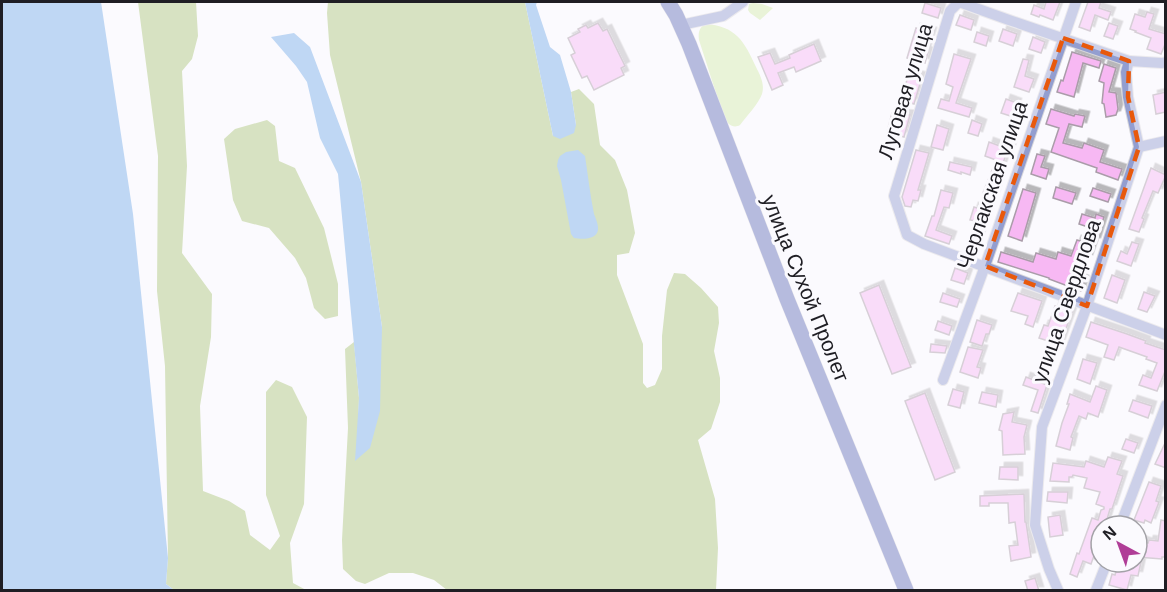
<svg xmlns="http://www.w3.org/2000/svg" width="1167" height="592" font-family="Helvetica,sans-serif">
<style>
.green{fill:#d2ebaa}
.forest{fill:#aac67a}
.water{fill:#75ade9}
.building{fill:#f7b8f3;stroke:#aa9ca9;stroke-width:1.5;filter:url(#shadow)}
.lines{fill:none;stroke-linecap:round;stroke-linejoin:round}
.street-casing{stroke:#d8d7db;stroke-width:12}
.secondary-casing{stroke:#d8d7db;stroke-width:16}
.street{stroke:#939ed0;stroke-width:10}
.secondary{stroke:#6370b8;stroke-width:15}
.marked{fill:none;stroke:#e8590c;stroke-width:4.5;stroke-dasharray:12 8;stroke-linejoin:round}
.labels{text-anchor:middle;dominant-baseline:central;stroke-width:6;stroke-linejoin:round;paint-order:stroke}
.street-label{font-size:21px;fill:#1f1e24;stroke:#fbfafe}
</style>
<defs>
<filter id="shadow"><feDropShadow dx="4.5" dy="-4.5" stdDeviation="0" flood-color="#0004"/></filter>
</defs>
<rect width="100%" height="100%" fill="#fbfafe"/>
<g class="green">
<path d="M753,3l9,1 11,4 -13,12 -10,-7 -2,-3 1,-6z"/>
<path d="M705,24c31,2 39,17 51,43 4,8 9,17 6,27 -3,9 -16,23 -22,31 -7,4 -12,-1 -16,-7l-25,-78c-1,-7 0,-12 6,-16z"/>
</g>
<g class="forest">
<path d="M138,2h58l2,34 -6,23 -10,12 5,95 -5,87 30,41 -1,43 -11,69 3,85 26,10 16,10 5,24 20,15 10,-14 -14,-41v-103l10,-12 16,7 15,30 -3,87 -14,39 3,40 13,7h-132l-8,-6 2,-27 -3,-191 -8,-75 1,-135z"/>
<path d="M328,2h197l28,134 23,-11 -5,-33 8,-3 15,15 6,41 15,15 12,30 8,43 -6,20 -12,2v20l26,69v39l4,5 8,-3 7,-16v-33l5,-46 7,-17 11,1 16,14 17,19 1,16 -5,28 6,27v24l-9,27 -13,11 17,59 3,49 -2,42h-269l-13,-10 -21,-7h-24l-24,11 -9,-3 -13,-12 -1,-29 6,-112 -3,-79 9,-7 5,56 -2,60 25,-131 -21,-145 -31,-127 -3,-42z"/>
<path d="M267,120l8,6 4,35 16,7 29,60 14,56v32l-13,3 -11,-11 -8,-30 -11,-20 -26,-30 -27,-7 -9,-21 -9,-61 11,-10z"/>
</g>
<g class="water">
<path d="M2,2h99l32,212 35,344 -2,26 8,6h-172z"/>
<path d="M525,2h12l-1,3 14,42 10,8 11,37 5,33 -2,8 -14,6 -7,-3z"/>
<path d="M294,33l16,14 51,135 21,145 -2,84 -10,37 -15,13 4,-63 -21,-224 -18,-36 -13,-56 -11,-16 -25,-29z"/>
<path d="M578,150l7,6c3,19 5,39 9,58 2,5 6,14 3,19 -4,7 -16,6 -23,5l-3,-4 -10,-54 -4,-14 1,-6 2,-4 6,-4z"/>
</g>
<g class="building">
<path d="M1046,2h14l-7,18 -13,-5 -1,2 -8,-3 3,-9 10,4z"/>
<path d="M1088,2h13l-2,6 12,4 -3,8 -13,-5 -5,16 -11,-4z"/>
<path d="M925,3l16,5 -3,10 -16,-5z"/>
<path d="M1147,12l7,2 -5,15 17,5v8l-5,12 -14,-5 4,-11 -16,-6 1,-1 -6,-2 5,-15 10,3z"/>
<path d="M960,15l14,5 -3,10 -15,-5z"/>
<path d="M598,23l5,8 4,-2 18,37 -4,2 3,7 -30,15 -7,-14 -5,2 -11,-23 4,-2 -7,-15 12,-6 -2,-3 8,-4 2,3z"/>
<path d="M1109,23l9,3 -5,13 -9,-3z"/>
<path d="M916,28l16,4 -6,19 2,1 -3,11 -18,-5z"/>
<path d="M1003,29l14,5 -4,12 -14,-5z"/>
<path d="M977,32l12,4 -3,10 -12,-4z"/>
<path d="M1033,37l12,5 -4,11 -12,-4z"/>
<path d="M814,44l7,17 -25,11 -2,-5 -16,6 5,12 -11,5 -14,-33 12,-4 5,11 15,-6 -1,-3z"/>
<path d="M1072,52l29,9 -2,7 -16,-5 -9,34 -17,-5 4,-12 2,1z"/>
<path d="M954,54l17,5 -15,44 16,5 -3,9 -31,-9 3,-9 8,2 4,-14 -7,-3z"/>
<path d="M1023,59l6,1 -4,16 9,3 -5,13 -15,-5z"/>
<path d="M1104,64l12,4 -7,24 7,1 2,16 -2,6 -10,2 -2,-13 -2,-1 2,-20 -5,-2z"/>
<path d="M909,73l13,4 -8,27 -13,-4z"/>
<path d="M1166,92v20l-10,2 -3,-19z"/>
<path d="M1006,99l11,4 -2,5 7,3 -2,8 -19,-6z"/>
<path d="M1051,109l23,7 1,-2 10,2 -3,11 -13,-3 -6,19 19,5 2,-5 20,7 -4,12 22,7 -4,11 -22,-8 1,-4 -46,-16 8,-24 -13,-4z"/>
<path d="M892,113l18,2 -6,22 -17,-5z"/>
<path d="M972,120l10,4 -4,12 -10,-3z"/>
<path d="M937,125l12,4 -6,21 -12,-3z"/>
<path d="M1003,138l10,3 -2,8 -3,-1 -10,31h2l-5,17 -12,-3 13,-33 -11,-4 4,-14 11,4z"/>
<path d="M916,150l13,3 -11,37h3l-3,11 -5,-1 -2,7 -6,-1 -3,-9z"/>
<path d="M1037,154l8,2 -4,11 8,2 -3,10 -15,-5z"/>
<path d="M950,162l22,5 -2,8 -9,-3v2l-13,-4z"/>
<path d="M1151,168l15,7 -8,18 -5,-2 -11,27 2,1 -5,13 -10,-3z"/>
<path d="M1056,187l20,6 -4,11 -19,-6z"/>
<path d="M1093,188l18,6 -3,8 -18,-6z"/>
<path d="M1023,189l13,4 -14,48 -14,-5z"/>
<path d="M941,190l12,3 -4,15 -5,-1 -8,23 16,6 -3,8 -24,-8 7,-20h2z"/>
<path d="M974,207l15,5 -15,41 -9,-3 11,-29 -6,-1z"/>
<path d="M1082,214l13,4 1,-4 8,3 -8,25h-2l-6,17 -4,-2 -6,21 6,2 -3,11 -32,-12v-1l-51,-16 3,-10 32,10 3,-9 20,6 2,-7 13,4 6,-16 9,3 5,-15 -12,-4z"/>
<path d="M1132,242l7,2 -8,22 -14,-5 4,-10 6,3z"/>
<path d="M955,268l13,5 -4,11 -13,-4z"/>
<path d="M1112,275l13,5 -8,23 -13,-5z"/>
<path d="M879,285l32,82 -19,7 -32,-81z"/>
<path d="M1144,292l11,4 -8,16 -9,-3z"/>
<path d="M943,293l17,6 -3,8 -17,-5z"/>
<path d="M1018,293l24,8 -9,26 -8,-3 3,-8 -17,-5z"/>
<path d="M1055,306l17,6 -12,33 -21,-7 5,-13 4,1z"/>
<path d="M977,320l15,5 -3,9h-3l-4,12 -12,-4z"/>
<path d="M938,321l14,5 -3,9 -14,-5z"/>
<path d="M1091,322l36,12 19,7 -1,2 21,7v19l-9,22 -18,-6 4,-10 8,3 6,-15 -11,-4 1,-2 -28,-10 -5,13 -10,-3 4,-12 -22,-8z"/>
<path d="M931,344l16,2 -2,7 -15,-1z"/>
<path d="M968,347l15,3 -6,17 4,1 -3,10 -18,-6z"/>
<path d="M1083,359l14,4 -7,21 -13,-5z"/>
<path d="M1026,377l21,8 -9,28 -7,-2 7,-21 -15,-5z"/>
<path d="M1096,386l11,4 -9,27 -10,-4 -2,6 -7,-3 -8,21 2,1 -3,12 -14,-4 6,-23 7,-19h-2l3,-10 20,8z"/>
<path d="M953,389l11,3 -4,16 -12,-3z"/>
<path d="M982,392l16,3 -2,12 -17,-4z"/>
<path d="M925,393l30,79 -20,8 -30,-79z"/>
<path d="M1133,400l19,6 -4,12 -19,-7z"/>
<path d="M1014,412l-2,10 15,3 -3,12 1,17 -22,1 -1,-24 -3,-1 4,-16z"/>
<path d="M1126,439l12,4 -4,10 -12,-4z"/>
<path d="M1166,441v27l-11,-4z"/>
<path d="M1108,457l14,4 -5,13 6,2 -11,33h-2l-5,17h-4v10l-10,28 -8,-3 -6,16 -7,-3 7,-21 2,1 13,-36 6,2 3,-10 3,-1v-2l-8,-3 4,-12 -16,-4 3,-10 -14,-3 -1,2h-3v5l-19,-1 3,-18 31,4 2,-6 18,6z"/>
<path d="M1000,467h18v13l-19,-1z"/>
<path d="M1149,482l12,4 -5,15 3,1 -8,21 -6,-3 -1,3 -10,-3z"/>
<path d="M1048,492h20l-1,11 -20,-2z"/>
<path d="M1024,494l1,28h1l5,35 -20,4 -2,-15 9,-1 -3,-23 -6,1 -1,-20h-19v3h-9v-10z"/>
<path d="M1060,515l3,20 -13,2 -2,-20z"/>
<path d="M1161,520l5,1v36h-4v2l-25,-2v-18l11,4 1,-3 9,1z"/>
<path d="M1119,562h22l-3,14 -7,-1 -4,15 -18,-5 3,-11 3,1z"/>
<path d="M1035,578l4,13h-11l-3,-10z"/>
</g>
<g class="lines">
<g class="street-casing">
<g id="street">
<path d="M959,2l-9,9 -56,185 13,39 17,9 242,91"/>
<path d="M959,2l50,18 120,41"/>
<path d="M681,25l42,-9 20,-14"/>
<path d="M1139,147l27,-6"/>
<path d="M943,380l42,-114 91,-264"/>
<path d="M1120,526l46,-121"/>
<path d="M1058,590l-9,-21 -14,-44 7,-98 45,-121 52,-159 -11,-50 -2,-25 3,-11 33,2 4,-1"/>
<path d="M1096,590l11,-28"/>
</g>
</g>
<g class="secondary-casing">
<path id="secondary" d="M668,2l8,13 13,29 98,255 119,291"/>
</g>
<use href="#street" class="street"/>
<use href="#secondary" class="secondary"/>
</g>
<path d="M0 0H1167V592H0ZM1063,38l66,23 -1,36 11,50 -52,159 -102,-40z" fill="#fbfafe" fill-opacity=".55" fill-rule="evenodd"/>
<path class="marked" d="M1063,38l66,23 -1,36 11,50 -52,159 -102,-40z"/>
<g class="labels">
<g class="street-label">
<text transform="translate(905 91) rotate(-73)">Луговая улица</text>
<text transform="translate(992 185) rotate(-71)">Черлакская улица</text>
<text transform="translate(806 288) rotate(68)">улица Сухой Пролет</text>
<text transform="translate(1066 301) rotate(-71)">улица Свердлова</text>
</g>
</g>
<rect width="1167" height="592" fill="none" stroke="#1f1e24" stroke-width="6"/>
<g transform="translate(1119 544) rotate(319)"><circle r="28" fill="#fbfafe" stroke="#a3a2a7" stroke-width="1.5"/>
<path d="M0-4.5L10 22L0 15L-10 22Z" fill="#b03d97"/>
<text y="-9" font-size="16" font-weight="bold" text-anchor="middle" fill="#1f1e24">N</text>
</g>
</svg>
